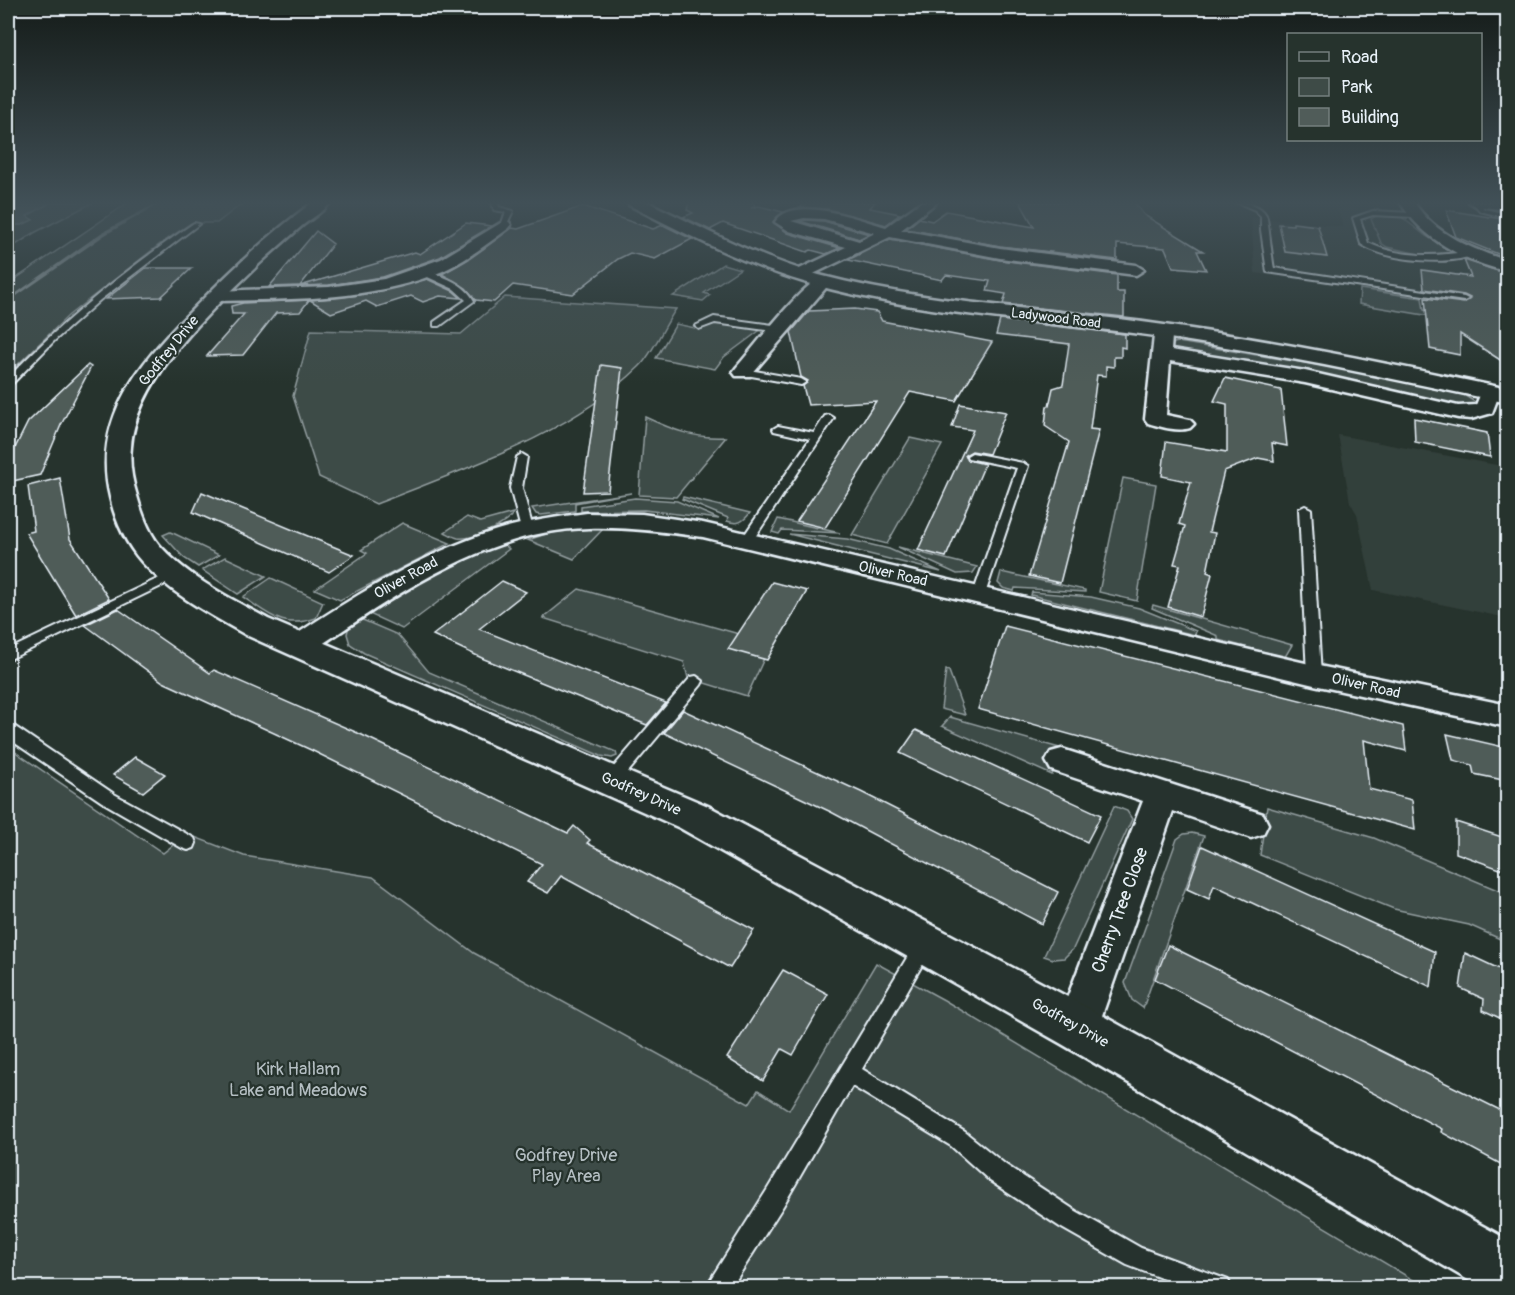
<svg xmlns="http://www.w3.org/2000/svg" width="1515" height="1295" font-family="Pangolin,sans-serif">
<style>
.built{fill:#333f3a}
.green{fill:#3e4b47;stroke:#939ea0;stroke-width:1.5}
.water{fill:#636f6d;stroke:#98a3a5;stroke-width:1.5}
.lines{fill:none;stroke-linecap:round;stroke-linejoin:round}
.stream{fill:#98a3a5;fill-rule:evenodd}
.building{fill:#505c59;stroke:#e8f1f8;stroke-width:1.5}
.lane-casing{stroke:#e8f1f8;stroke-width:4}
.street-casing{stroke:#e8f1f8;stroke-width:5}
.secondary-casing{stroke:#e8f1f8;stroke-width:5}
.primary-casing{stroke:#e8f1f8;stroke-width:5}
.lane{fill:#26332d;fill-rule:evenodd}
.street{fill:#26332d;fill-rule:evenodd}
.secondary{fill:#26332d;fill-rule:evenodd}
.primary{fill:#26332d;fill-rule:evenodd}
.labels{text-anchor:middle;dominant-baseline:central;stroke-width:4.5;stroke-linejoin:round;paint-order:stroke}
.far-street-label{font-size:14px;fill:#e8f1f8;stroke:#26332d}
.street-label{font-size:15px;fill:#e8f1f8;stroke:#26332d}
.near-street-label{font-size:18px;fill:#e8f1f8;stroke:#26332d}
.near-park-label{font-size:18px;fill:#b5bfc3;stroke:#26332d}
</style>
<rect width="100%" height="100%" fill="#26332d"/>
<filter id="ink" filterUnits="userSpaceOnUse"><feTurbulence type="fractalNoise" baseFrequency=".0167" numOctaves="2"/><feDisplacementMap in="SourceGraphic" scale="12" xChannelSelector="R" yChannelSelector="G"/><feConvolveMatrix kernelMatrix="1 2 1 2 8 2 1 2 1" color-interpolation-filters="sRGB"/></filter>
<g filter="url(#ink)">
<g class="built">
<path d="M1342,208l53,4 16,14 36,21 60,24v39l-252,-37 -4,-56 92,10 -5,-17z"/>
<path d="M1338,435l169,32v151l-134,-28 -16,-76 -7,-12z"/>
</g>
<g class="green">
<path d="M52,202h42l-60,31 -26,17v-25h14l7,-11z"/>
<path d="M129,202h115l-27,21h-26l-31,21 -91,71 -61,59v-90z"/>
<path d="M1378,215l22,1 26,20 33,17 -31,3 -41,-9 -6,-4 -10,-24z"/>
<path d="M723,264l17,5 -36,24 6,2 -7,6 -30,-5z"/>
<path d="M1360,289l62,9 2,12 41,7 1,5 -107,-18z"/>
<path d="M505,297l171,12c-11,15 -24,46 -37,58 -71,69 -173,101 -263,137l-57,-27 -26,-81 18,-66 150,4z"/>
<path d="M716,322l47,6 -39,29 -9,12 -59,-11 20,-34 24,5z"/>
<path d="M1178,342l163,27 123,26 11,7v4l-15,1 -285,-56 -3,-4 2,-4z"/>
<path d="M645,417c28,13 50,22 81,20l-50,60 -37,-2z"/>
<path d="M910,438l32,7 -55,99 -35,-9z"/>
<path d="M1123,478l33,6 -19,117 -38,-9z"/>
<path d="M631,493l-56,10v8l-34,4 -5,-1 -4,-6z"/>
<path d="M683,497l67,16c-7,9 -12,12 -23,8l1,-3 -46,-19z"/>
<path d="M635,498l42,3 42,18 -75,-9 -63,1v-5z"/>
<path d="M513,513c-5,12 -42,27 -55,25 -4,-1 -9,-4 -13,-6l22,-15 13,5z"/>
<path d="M778,519l62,14 -58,-3 -3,4 -7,-2z"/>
<path d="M402,523l48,20 -110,57 -25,-11 52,-36 -6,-3z"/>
<path d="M605,527l-31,32 -46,-19 21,-7z"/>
<path d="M170,532l5,2 44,21 -21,12 -14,-9 -21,-23z"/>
<path d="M789,534l58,5 42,10 52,23z"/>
<path d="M503,543l6,6 -107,80 -37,-17 81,-44z"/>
<path d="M898,547l79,20 -4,6 -16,1z"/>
<path d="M225,557l41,19 -28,18 -36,-24z"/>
<path d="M1001,572l84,18v2l-70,-4 -1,3 -11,-3 -5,-5z"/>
<path d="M271,578l52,24 -7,16c-33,12 -47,-4 -73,-21z"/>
<path d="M579,589l192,54 -24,53 -59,-18 -4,-16 -141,-44z"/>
<path d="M1032,592l59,5 48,11 57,23 -1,4 -164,-40z"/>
<path d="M1153,605l139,40 -7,12 -67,-17v-4l-66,-28z"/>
<path d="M358,618l40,17 31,37 187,80 1,4 -5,2 -11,-2 -237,-103 -14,-9 -3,-10 2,-9z"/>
<path d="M946,670l3,1 16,44 -24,-6z"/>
<path d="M950,717l113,32 -11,26 -110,-49z"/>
<path d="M8,747l155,106 24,-19 57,22 129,21 101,76 275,151 9,-14 31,20 87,-147 68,37 481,287h-1417z"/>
<path d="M1114,806l13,5 5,8 -59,130 -9,9 -11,1 -9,-3z"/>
<path d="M1267,807l107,31 133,56v48l-38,-17 -75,-16 -134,-54z"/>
<path d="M1192,833l12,3 -61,172 -11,-8 -7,-17 52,-144 7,-5z"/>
</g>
<path class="water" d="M16,202h36l-25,14 6,4 -11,5h-14v-14z"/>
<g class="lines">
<path class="stream" d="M158,202h5l-58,33 -97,67v-3l93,-66z"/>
</g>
<g class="building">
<path d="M689,202h64l2,4 -4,2 8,-2 24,6 -10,10 15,11 52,15 -14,6 -15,-4 -4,2 -84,-29 -13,7 -27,-13 10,-4 -6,-3z"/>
<path d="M805,202h70l-5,6 30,6 -14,11 -58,-16 -28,-1z"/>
<path d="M1020,202h114l10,13 59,36h-6l9,19 -33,-3 -8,-19 -48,-4v16l-117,-14 -94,-17 13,-11 13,3 14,-10 88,16z"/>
<path d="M583,206l70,23 10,-4 29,14 -37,20 -25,-6 -12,6 -45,35 -60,-9 -19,17 -18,-2 -10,-12 -24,-14 28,-16 42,-30 6,1z"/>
<path d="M1446,210l62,10v38l-52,-21z"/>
<path d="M804,220l20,1 45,13 -10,5 -59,-18z"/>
<path d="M466,223l26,3 -52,31 -57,20 -54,8 -29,1 115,-34 5,2z"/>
<path d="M1293,223l25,3 9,31 -42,-5 -6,-28 14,1z"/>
<path d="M316,231l17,13 -33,42 -31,1z"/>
<path d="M890,239l110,21 117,15v17h7v25l-121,-13 3,-10 -19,-3 3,-10 -44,-6 -4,5 -94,-20z"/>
<path d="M1464,260l44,14v91l-48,-31v21l-30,-6 -5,-51 39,5 6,-5 -6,-3 -40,-6 -2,-19 49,7z"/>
<path d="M146,268h46l-31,29 -55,2z"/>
<path d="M427,279l26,12 8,7 -21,-2 -17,6 -12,-6 -34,11 -11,-6 -35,12 -21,-13 50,-5z"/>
<path d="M309,300l-9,12 -24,1 -33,42 -36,1 37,-42h-12l-1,-8 12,-3z"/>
<path d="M855,309l22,3 5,9 110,21 -36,59 -46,-9 -85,136 -28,-7 79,-120 -68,4 -5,-19 5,-5 -7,-4 -10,-45 18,-21z"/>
<path d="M1000,320l125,14v14l-4,-1v10h-7v10l-8,-1v10l-9,-1 -7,54 9,1 -39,153 -31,-7 40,-134 -24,-16 2,-20h2l4,-18 10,-3 6,-41 -73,-9z"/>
<path d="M88,365l3,2 -30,58 -21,50 -32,7v-20l20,-40z"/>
<path d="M601,365l21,3 -14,123 -25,1z"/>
<path d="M1225,378l56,12 6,56 -15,-3 2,18 -16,-3 -34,13 -15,61 6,1 -8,39 5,2 -11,43 -33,-10 12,-42 -6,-1 11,-38 -6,-2 12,-42 -29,-6 4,-34 61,10v-48l-13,-3z"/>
<path d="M960,404l46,8 -17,42 -17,-3 -7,4 3,5 17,4 -39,93 -28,-7 55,-120 -21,-3z"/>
<path d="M1414,418l73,15 3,24 -75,-15z"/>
<path d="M60,478l10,61 39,60 -33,16 -50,-82 8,-2 -6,-45z"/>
<path d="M202,492l96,40 56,23 -25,17 -136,-60z"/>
<path d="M502,581l24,11 -47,37 187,74 -19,22 -163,-66 -51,-24z"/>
<path d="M772,582l35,9 -40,69 -39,-11z"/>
<path d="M118,609l92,64 4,-3 146,64 208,99 6,-7 16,14 -3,3 167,87 -24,38 -169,-92 -13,17 -21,-11 15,-18 -231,-114 -148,-68 -78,-57z"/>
<path d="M1005,626l398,100 3,25 -42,-11 5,49 43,11 3,30 -437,-121z"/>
<path d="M683,710l178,82 197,100 -16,32 -211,-112 -167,-79z"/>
<path d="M916,730l185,85 -14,27 -187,-89z"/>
<path d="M1447,734l61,14v33l-34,-7 -2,-9 -19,-5z"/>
<path d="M135,757l30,17 -22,18 -30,-17z"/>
<path d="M1456,822l52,17v33l-52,-19z"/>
<path d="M1202,846l233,106 -4,35 -217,-102 -5,14 -22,-10z"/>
<path d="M1168,945l340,169v54l-67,-36 1,-3 -287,-150z"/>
<path d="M1465,953l43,20 -2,48 -23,-11 1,-11 -24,-11z"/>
<path d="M783,970l45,24 -35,61 -11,-6 -19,32 -36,-23z"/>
</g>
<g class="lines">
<g class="lane-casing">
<g id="lane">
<path d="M492,202h6l1,5 14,4 -7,15 -5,-1 5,-13 -12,-2z"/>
<path d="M1236,202c10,0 25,3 30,13 2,2 6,46 8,53l190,29 4,2 -4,2 -197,-29 -6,-42v-14l-6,-6z"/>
<path d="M1473,202h6l5,7 24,5v4l-28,-7z"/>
<path d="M1373,211l40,2 3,2 -3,2 -40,-2 -13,4 8,24c34,16 69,13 106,8l4,2c-24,14 -94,8 -117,-9l-8,-26z"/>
<path d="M194,223l5,1 -99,76 -46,41 -43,44 -3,1v-8c56,-59 119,-109 186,-155z"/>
<path d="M424,270c18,6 41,13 50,31l-34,25h-6v-4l32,-22 -12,-11 -33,-15 -1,-2z"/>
<path d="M714,317l66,9 4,3 -4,3 -65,-9 -16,6 -4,-3z"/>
<path d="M743,369l58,10 5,3 -5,3 -61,-11v-4z"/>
<path d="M829,415l5,3 -81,122 -2,3h-8l-2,-3 69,-101 -36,-8 -1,-2 5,-3 36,7 11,-17z"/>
<path d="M972,453l51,10 5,3 -43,128 -6,4 -6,-4 44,-126 -49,-10 -1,-2z"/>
<path d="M522,454l5,3 -5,31 11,41 -6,3 -6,-3 -11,-41 7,-31z"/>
<path d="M1305,506l6,3 10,166 -7,5 -7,-5 -8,-166z"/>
<path d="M174,571l6,4 -2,3 -170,82v-10z"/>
<path d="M696,676l7,5 -2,4 -83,99 -6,2 -6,-2 -2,-4 2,-4 85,-99z"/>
<path d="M8,722l106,72 80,44 2,5 -2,5 -6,2 -6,-2 -80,-46 -87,-59 -7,-7z"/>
<path d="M923,939l6,2 3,6 -3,6 -67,116 103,63 41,33 70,46 65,37 87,32 4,8h-45l-60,-23 -67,-38 -70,-46 -39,-35 -99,-60 -69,120 -52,82h-26l62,-98 150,-249z"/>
</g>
</g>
<g class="street-casing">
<g id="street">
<path d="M921,202h16l-36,28 99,18 136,17 8,5 -8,5 -136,-17 -110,-21 -85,41h-12l-2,-3 2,-3 53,-25 -57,-16 -14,-9c19,-28 84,-2 111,5zM804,218l20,1 51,14 -16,8 -68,-20z"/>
<path d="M1400,202h14c21,33 58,47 94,59v11c-43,-11 -85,-32 -108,-70z"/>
<path d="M1469,202h39v8l-32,-4z"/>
<path d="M504,221l5,1 2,3 -2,3c-21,15 -42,32 -66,43 -71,30 -151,28 -227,30l-6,-1 -2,-4 2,-4 6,-1 113,-4 55,-8 57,-20z"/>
<path d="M823,277l6,2 2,3 -81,94h-14l-3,-4 3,-4c16,-18 67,-86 87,-91z"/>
<path d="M1163,331l6,1 3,4 -1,14 134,21 153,35 18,-1 7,-17h14l3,4 -8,21 -21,6 -13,-1 -153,-35 -135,-22 -4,54 24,5 4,4 -4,4c-13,4 -29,-1 -42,-5l-3,-4 9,-83 3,-4z"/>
<path d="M587,513l55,1 61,9 611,142 194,40v22l-194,-42 -611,-148c-38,-5 -75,-10 -114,-9 -104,2 -196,69 -280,125l-10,3 -10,-3 -4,-7 4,-7c60,-39 122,-79 190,-103 35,-13 71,-18 108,-23z"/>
<path d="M1062,749l201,65 5,10 -5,10 -12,4 -78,-27 -75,216 -6,14 -15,6 -15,-6 -6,-14 87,-226 -92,-31 -5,-9 5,-9z"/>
</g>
</g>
<g class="secondary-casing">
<path id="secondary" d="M313,202h18c-7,9 -19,16 -28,23 -15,13 -30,26 -44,39 -47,46 -123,114 -128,183 -2,17 1,33 6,49 5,18 13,40 26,53 29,31 69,50 105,70l440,187 386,205 414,229v48h-26l-422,-245 -380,-215 -434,-193c-37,-21 -76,-42 -104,-73 -16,-18 -27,-42 -32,-65 -21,-86 41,-146 97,-202 33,-33 68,-65 106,-93z"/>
</g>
<g class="primary-casing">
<path id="primary" d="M627,202h21c55,27 111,56 171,73 113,30 230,33 345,50 115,16 230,40 344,64v14c-115,-24 -229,-49 -345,-66 -120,-17 -242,-21 -359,-55 -61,-18 -118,-48 -175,-77z"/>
</g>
<use href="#lane" class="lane"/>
<use href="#street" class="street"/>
<use href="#secondary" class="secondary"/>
<use href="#primary" class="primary"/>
</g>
</g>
<linearGradient id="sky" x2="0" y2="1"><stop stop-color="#151c19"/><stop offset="0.53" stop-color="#415057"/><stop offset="1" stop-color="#415057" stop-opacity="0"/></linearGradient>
<rect width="1515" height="383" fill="url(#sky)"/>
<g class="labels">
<g class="far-street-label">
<text transform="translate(1056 318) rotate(7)">Ladywood Road</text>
</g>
<g class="street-label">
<text transform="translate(169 351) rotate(-51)">Godfrey Drive</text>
<text transform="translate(893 574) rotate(13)">Oliver Road</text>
<text transform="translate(406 578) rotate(-29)">Oliver Road</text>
<text transform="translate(1366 686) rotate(13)">Oliver Road</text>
<text transform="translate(641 794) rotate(24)">Godfrey Drive</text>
<text transform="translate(1070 1023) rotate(29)">Godfrey Drive</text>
</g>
<g class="near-street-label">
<text transform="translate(1120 910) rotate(-70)">Cherry Tree Close</text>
</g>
<g class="near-park-label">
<text x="298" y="1069">Kirk Hallam<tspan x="298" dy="21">Lake and Meadows</tspan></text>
<text x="566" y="1155">Godfrey Drive<tspan x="566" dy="21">Play Area</tspan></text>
</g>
</g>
<rect width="1515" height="1295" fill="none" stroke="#26332d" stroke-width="30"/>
<rect x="15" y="15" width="1485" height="1265" fill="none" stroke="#e8f1f8" stroke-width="2" filter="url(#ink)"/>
<rect x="1287" y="33" width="195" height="108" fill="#26332d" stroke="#747f7e" stroke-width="1.5"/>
<rect x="1299" y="52" width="30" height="9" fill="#26332d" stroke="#747f7e" stroke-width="1.5"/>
<text x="1341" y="63" font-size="18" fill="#e8f1f8">Road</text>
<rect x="1299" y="78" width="30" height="18" fill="#3e4b47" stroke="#747f7e" stroke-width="1.5"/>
<text x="1341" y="93" font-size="18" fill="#e8f1f8">Park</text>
<rect x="1299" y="108" width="30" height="18" fill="#505c59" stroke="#747f7e" stroke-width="1.5"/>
<text x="1341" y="123" font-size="18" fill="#e8f1f8">Building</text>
</svg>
